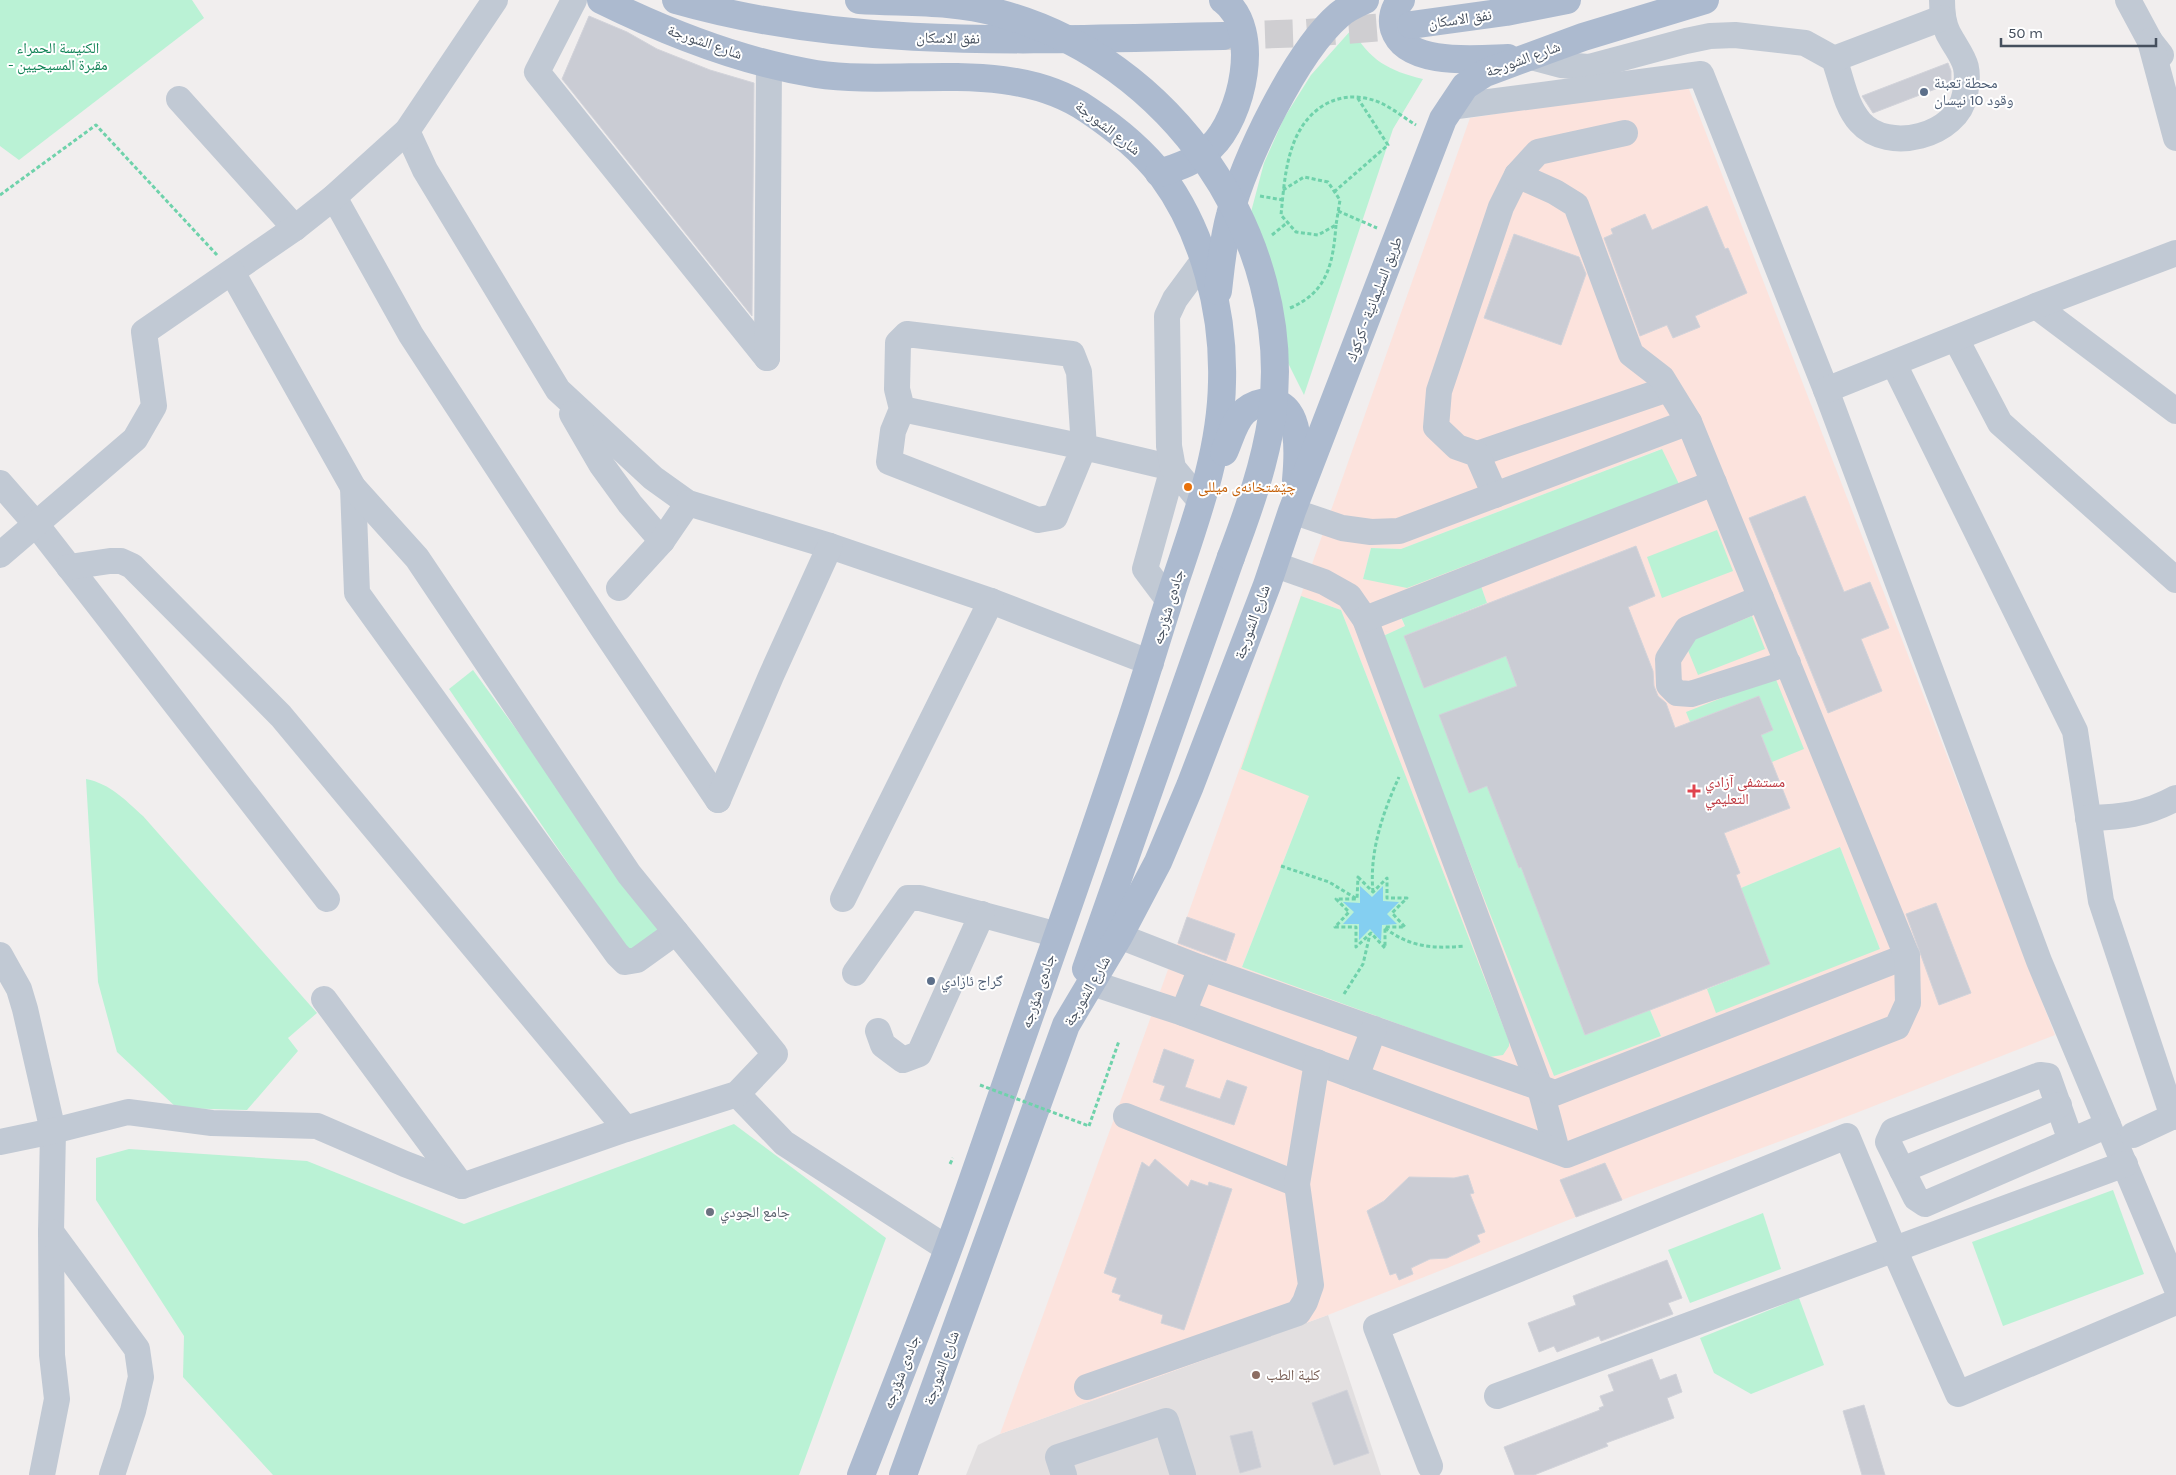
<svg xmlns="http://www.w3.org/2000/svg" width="2176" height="1475" font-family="Karla,'Noto Naskh Arabic',sans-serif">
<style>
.education{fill:#e2dfe0}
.medical{fill:#fce3dd;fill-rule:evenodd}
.green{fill:#baf2d5}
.water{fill:#84cff1}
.building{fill:#caccd4;stroke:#d2d3da}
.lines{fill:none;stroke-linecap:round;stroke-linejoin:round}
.major-tunnel{stroke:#cfced1;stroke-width:28;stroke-dasharray:28 14;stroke-linecap:butt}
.path{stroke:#6fd2ab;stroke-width:3;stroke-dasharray:4 2.5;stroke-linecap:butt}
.minor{stroke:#c1c9d4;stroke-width:26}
.major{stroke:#acbacf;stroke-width:28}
.path-bridge{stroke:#6fd2ab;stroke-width:3;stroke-dasharray:4 2.5;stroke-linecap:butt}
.major-bridge{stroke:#acbacf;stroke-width:28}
.service-dot{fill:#5c6f8a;stroke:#fff;stroke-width:2}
.food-dot{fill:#e8710a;stroke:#fff;stroke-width:2}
.health-dot{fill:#e0444e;stroke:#fff;stroke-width:2}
.worship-dot{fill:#6b7280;stroke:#fff;stroke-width:2}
.education-dot{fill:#8d6e63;stroke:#fff;stroke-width:2}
.labels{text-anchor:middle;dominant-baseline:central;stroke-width:4;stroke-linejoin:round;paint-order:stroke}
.street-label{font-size:15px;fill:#454f5d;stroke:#fff}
.park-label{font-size:15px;fill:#118356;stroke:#fff}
.service-label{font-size:15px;fill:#4e5e75;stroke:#fff;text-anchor:start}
.food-label{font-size:15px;fill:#c56008;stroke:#fff;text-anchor:start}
.health-label{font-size:15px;fill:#be3a42;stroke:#fff;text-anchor:start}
.worship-label{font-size:15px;fill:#5b616d;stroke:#fff;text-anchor:start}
.education-label{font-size:15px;fill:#785e54;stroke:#fff;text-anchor:start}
</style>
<rect width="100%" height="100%" fill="#f1eeee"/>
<path class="education" d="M1328,1315l53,160h-415l12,-30 22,-11z"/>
<path class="medical" d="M1687,84l368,951 -199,78 -280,104 -248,98 -328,119 187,-517 283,-799zM1661,449l18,35 -316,95 8,-31 30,1zM1481,586l6,17 -83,33 20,52 82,-32 -67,59 55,87 25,66 108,69 -70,27 28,71 65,-25 11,26 -107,40 -173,-439 24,-11 -4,-8zM1301,596l40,14 168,431 -3,10 -17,6 -247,-90 67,-171zM1759,696l45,53 -31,-19zM1840,847l40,102 -173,40 63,-25 -29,-76z"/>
<g class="green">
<path d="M0,0h192l12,18 -185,142 -19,-14z"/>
<path d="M1352,29c17,31 37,42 71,50l-30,50 -89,266 -21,-42 -32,-141 13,-49 20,-45 27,-43z"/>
<path d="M1662,449l17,35 -272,104 -44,-9 8,-31 30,1z"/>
<path d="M1717,530l16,41 -71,27 -15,-41z"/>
<path d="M1481,586l6,17 -83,33 20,52 82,-32 11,30 -78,30 96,52 -41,35 25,65 69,-27 39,96 -69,27 27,71 65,-25 11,26 -107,40 -173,-439 24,-11 -4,-9z"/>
<path d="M1301,596l40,14 168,431v5l-6,9 -14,2 -247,-90 67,-171 -68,-27z"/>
<path d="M1752,616l13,33 -67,26 -13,-32z"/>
<path d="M473,670l188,258 -31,26 -181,-265z"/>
<path d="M1775,677l29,72 -32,13 -11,-27 12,-5 -14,-34 -69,26 -4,-10z"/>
<path d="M86,779c25,5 39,21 57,37l174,197 -29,25 10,13 -51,59 -70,-2 -60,-56 -19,-70z"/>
<path d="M1840,847l40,102 -164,64 -9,-24 63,-25 -29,-76z"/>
<path d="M734,1124l152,114 -87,237h-526l-90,-98 1,-41 -88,-136v-42l33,-9 178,12 157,63z"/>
<path d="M2113,1190l31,84 -141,52 -31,-84z"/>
<path d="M1763,1213l18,56 -91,34 -22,-53z"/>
<path d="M1799,1298l25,67 -73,29 -37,-21 -14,-35z"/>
</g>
<path class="water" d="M1360,886l12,11 11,-11v15l16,1 -12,12 10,10 -15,1 -1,16 -11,-12 -11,11v-16h-16l11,-12 -11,-10 17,1z"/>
<g class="building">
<path d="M589,16l38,16 30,17 53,21 44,13 -2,233 -190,-237z"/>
<path d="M1948,63l3,8v12l-78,30 -11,-17z"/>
<path d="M1707,206l18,43 3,-1 19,45 -52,23 5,11 -27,11 -6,-13 -27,11 -36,-98 9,-4 -2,-5 34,-15 7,16z"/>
<path d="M1514,234l65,23 7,17 -25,71 -77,-27z"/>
<path d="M1805,496l39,96 26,-10 19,46 -28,11 21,52 -54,22 -79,-195z"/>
<path d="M1636,546l19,50 -27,11 25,64 1,15 4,10 8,7 9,25 84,-32 14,34 -12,5 29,73 -66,25 16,40 -4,2 34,89 -185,71 -64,-168 -2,1 -32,-82 -18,7 -30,-78 78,-29 -11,-30 -82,32 -20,-52z"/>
<path d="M1936,903l35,90 -32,12 -33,-91z"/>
<path d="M1187,917l48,17 -9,27 -48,-18z"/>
<path d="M1164,1049l30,11 -9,27 35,12 7,-19 20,7 -13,38 -74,-25 5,-14 -12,-4z"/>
<path d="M1155,1159l33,28 3,-7 17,6 1,-4 23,7 -48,141 -23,-7 2,-8 -44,-15 2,-5 -9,-3 5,-14 -13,-5 38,-111 7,5z"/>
<path d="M1605,1163l17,37 -46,17 -16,-37z"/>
<path d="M1468,1175l6,18 -4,1 15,38 -8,3 3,7 -33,16 -17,1 -19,9 2,6 -14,6 -3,-7 -6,2 -23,-64 17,-10 25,-24 45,1z"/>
<path d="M1667,1260l15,38 -14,5 5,11 -72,27 -2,-5 -42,16 -3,-6 -15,6 -11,-29 48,-18 -3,-9z"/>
<path d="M1652,1359l8,21 16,-6 6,18 -15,6 7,20 -68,25 2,3 -74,29h-19l-11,-28 96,-37 -1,-2 5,-2 -4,-10 14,-5 -6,-16z"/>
<path d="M1347,1390l22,63 -35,12 -22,-62z"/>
<path d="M1864,1405l21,70h-23l-19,-64z"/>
<path d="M1252,1431l9,36 -21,6 -10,-37z"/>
</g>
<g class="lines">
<path class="major-tunnel" d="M1223,36l84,-3 104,-8"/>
<g class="path">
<path d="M1283,190l21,-13 24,5 12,18 -4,25 -18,10 -22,-3 -15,-17c4,-40 6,-87 43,-110 14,-8 29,-10 45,-6 16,3 32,17 47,26"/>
<path d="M1334,192l54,-47 -31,-48"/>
<path d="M0,195l96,-70 121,130"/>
<path d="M1260,196l23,4"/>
<path d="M1338,211l39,17"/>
<path d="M1272,235l16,-13"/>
<path d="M1290,308c38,-16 43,-45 46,-83"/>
<path d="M1281,866l48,16 28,17"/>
<path d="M1358,877l15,15 14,-14v20h20l-15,15 13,14h-20v21l-14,-15 -15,14v-20h-21l14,-15 -13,-13h21z"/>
<path d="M1373,892c-4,-40 10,-80 26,-115"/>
<path d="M1385,928c24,19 49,21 79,18"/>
<path d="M1344,994l19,-30 7,-30"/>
<path d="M1089,1126l30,-85"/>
<path d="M950,1164l3,-6"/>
</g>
<g class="minor">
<path d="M574,0l-37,72 230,286"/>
<path d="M2128,0l22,41 11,14"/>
<path d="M2150,41l26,97"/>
<path d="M1531,57l30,8 28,2 97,-26 24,-5 25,-1 70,8 29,16c8,21 11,46 26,63 28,32 98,14 105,-28 6,-32 -3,-35 -17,-61 -5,-10 -6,-21 -6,-33"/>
<path d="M1834,59l108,-41"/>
<path d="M179,99l116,129"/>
<path d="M1450,107l251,-33 125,316 213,571 137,326"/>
<path d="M407,131l18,39 133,220 95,88 35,25 142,43 161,55 160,62"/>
<path d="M334,197l77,138 192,294 115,171"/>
<path d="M2036,306l140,105"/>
<path d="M1956,339l44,84 176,157"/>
<path d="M767,358l2,-294"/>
<path d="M1894,364l181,367 26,170 72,216"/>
<path d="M1826,390l210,-84 140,-53"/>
<path d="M902,409l-9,22 -4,31 149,58 17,-3 29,-70 -5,-75 -7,-18 -165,-20 -9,9 -1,46 5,20 182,38 89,21 -28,101 24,32"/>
<path d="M572,414l29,50 29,40 32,37"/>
<path d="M1477,454l191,-65"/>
<path d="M0,483l35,40 292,376"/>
<path d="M353,487l4,106 260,361 8,8 12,-2 39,-28"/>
<path d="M1495,495l-18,-41 -20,-7 -21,-20 3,-36 62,-184 16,-32 21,-23 87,-19"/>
<path d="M1201,502l-28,-34 -4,-22 -2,-130 8,-17 28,-38"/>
<path d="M1292,511l50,17 29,4 28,-1 290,-109"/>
<path d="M0,555l135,-116 19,-33 -10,-74 151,-104 39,-31 73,-66 88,-131"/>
<path d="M1273,564l51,18 25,14 16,23 175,469 17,63"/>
<path d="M69,567l41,-6h11l11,5 149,150 345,413"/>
<path d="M619,588l43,-47 26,-38"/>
<path d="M1761,598l-74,31 -19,30 1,26 8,8 14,1 97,-31"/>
<path d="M1365,619l349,-136"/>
<path d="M718,800l53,-124 59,-130"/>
<path d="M2088,818c34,-1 57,-3 88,-20"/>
<path d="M843,899l148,-298"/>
<path d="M1119,936l82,32 354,125 352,-137"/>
<path d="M0,955l19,34 6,20 28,122 -2,101 1,123 5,44 -15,76"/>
<path d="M855,973l53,-75h12l138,37"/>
<path d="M1092,983l91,30 384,142 330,-128 11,-24 -1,-47 -218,-534 -27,-44 -31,-24 -55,-149 -21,-13 -38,-17"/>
<path d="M324,999l138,187"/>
<path d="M1183,1013l18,-45"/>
<path d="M878,1031l5,14 20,15 16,-6 63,-140"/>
<path d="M1356,1077l18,-48"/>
<path d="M737,1094l47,49 164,106"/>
<path d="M1126,1116l171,68"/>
<path d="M2133,1135l43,-20"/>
<path d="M2071,1141l-23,-65 -8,-1 -147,56 -5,11 28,56 9,6 183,-79"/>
<path d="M0,1142l53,-11 75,-19 84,11 105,3 88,38 57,22 164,-57 111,-35 38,-40 -146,-180 -212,-316 -64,-71 -121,-215"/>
<path d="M1902,1170l157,-65"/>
<path d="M51,1232l86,117 4,28 -8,34 -21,64"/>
<path d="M1087,1387l211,-74 7,-11 6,-17 -14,-101 20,-122"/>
<path d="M1497,1396l628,-232"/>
<path d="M1430,1466l-54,-139 471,-191 47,113 64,145 218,-92"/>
<path d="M1064,1475l-6,-18 108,-36 17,54"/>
</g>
<g class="major">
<path d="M601,0c67,33 141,62 215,74 87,13 195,-17 272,36 27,18 54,40 74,66 42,57 62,136 60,206 -1,70 -26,137 -48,203 -16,50 -31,101 -48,151 -34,104 -71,207 -107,310 -24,69 -47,138 -72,206 -28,75 -57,149 -86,223"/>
<path d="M676,0c178,51 364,39 547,36"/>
<path d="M1401,0c-7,8 -10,19 -7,29 12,38 83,30 114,29"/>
<path d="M1411,25l95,-13 61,-12"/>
<path d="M1159,173c20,-6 37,-12 52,-26 31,-29 52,-118 12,-147"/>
<path d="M1218,291c3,-26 5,-51 12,-76 13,-54 67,-164 109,-200 8,-7 17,-11 26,-15"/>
<path d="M1224,452c6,-13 10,-31 21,-41 7,-6 16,-9 25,-9 33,3 28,56 26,78"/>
<path d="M1086,969l145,-412"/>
<path d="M903,1475l163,-450 53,-89 39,-74 32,-76 77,-201 25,-74 151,-392 22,-33 20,-13 98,-36 122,-37"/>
</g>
<path class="path-bridge" d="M980,1085l109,41"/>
<path class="major-bridge" d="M859,0c47,3 93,0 139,13 172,45 298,224 274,403 -7,48 -24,96 -41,141"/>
</g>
<g class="service-dot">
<circle cx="1924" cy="92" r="5"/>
<circle cx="931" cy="981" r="5"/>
</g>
<circle class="food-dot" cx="1188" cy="487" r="5"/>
<path class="health-dot" d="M1691.5 783.5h5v5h5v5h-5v5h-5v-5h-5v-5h5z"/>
<circle class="worship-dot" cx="710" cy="1212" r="5"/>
<circle class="education-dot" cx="1256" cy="1375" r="5"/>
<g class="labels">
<g class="street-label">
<text transform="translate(1460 19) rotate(-8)">نفق الاسكان</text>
<text transform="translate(948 38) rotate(1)">نفق الاسكان</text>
<text transform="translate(705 42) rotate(19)">شارع الشورجة</text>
<text transform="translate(1523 59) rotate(-20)">شارع الشورجة</text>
<text transform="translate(1108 128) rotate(38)">شارع الشورجة</text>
<text transform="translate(1374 299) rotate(-69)">طريق السليمانية - كركوك</text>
<text transform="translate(1168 607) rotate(-73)">جادەی شۆرجە</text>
<text transform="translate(1252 622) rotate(-70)">شارع الشورجة</text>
<text transform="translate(1038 991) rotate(-71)">جادەی شۆرجە</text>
<text transform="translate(1087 991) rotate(-60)">شارع الشورجة</text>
<text transform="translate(941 1368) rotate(-70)">شارع الشورجة</text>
<text transform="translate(901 1372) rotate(-69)">جادەی شۆرجە</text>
</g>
<g class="park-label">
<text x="58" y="48">الكنيسة الحمراء<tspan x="58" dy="17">- مقبرة المسيحيين</tspan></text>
</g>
<g class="service-label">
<text x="1934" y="83">محطة تعبئة<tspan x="1934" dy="17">وقود 10 نيسان</tspan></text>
<text x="941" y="981">گراج ئازادي</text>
</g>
<g class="food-label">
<text x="1198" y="487">چێشتخانەی میللی</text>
</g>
<g class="health-label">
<text x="1705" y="782">مستشفى آزادي<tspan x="1705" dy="17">التعليمي</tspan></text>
</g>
<g class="worship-label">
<text x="720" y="1212">جامع الجودي</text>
</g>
<g class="education-label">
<text x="1266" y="1375">كلية الطب</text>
</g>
</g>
<path d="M2001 38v8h155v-8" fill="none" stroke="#454f5d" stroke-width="2.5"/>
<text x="2008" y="38" font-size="15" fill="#454f5d" stroke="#ffffff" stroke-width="4" paint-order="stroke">50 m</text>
</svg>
